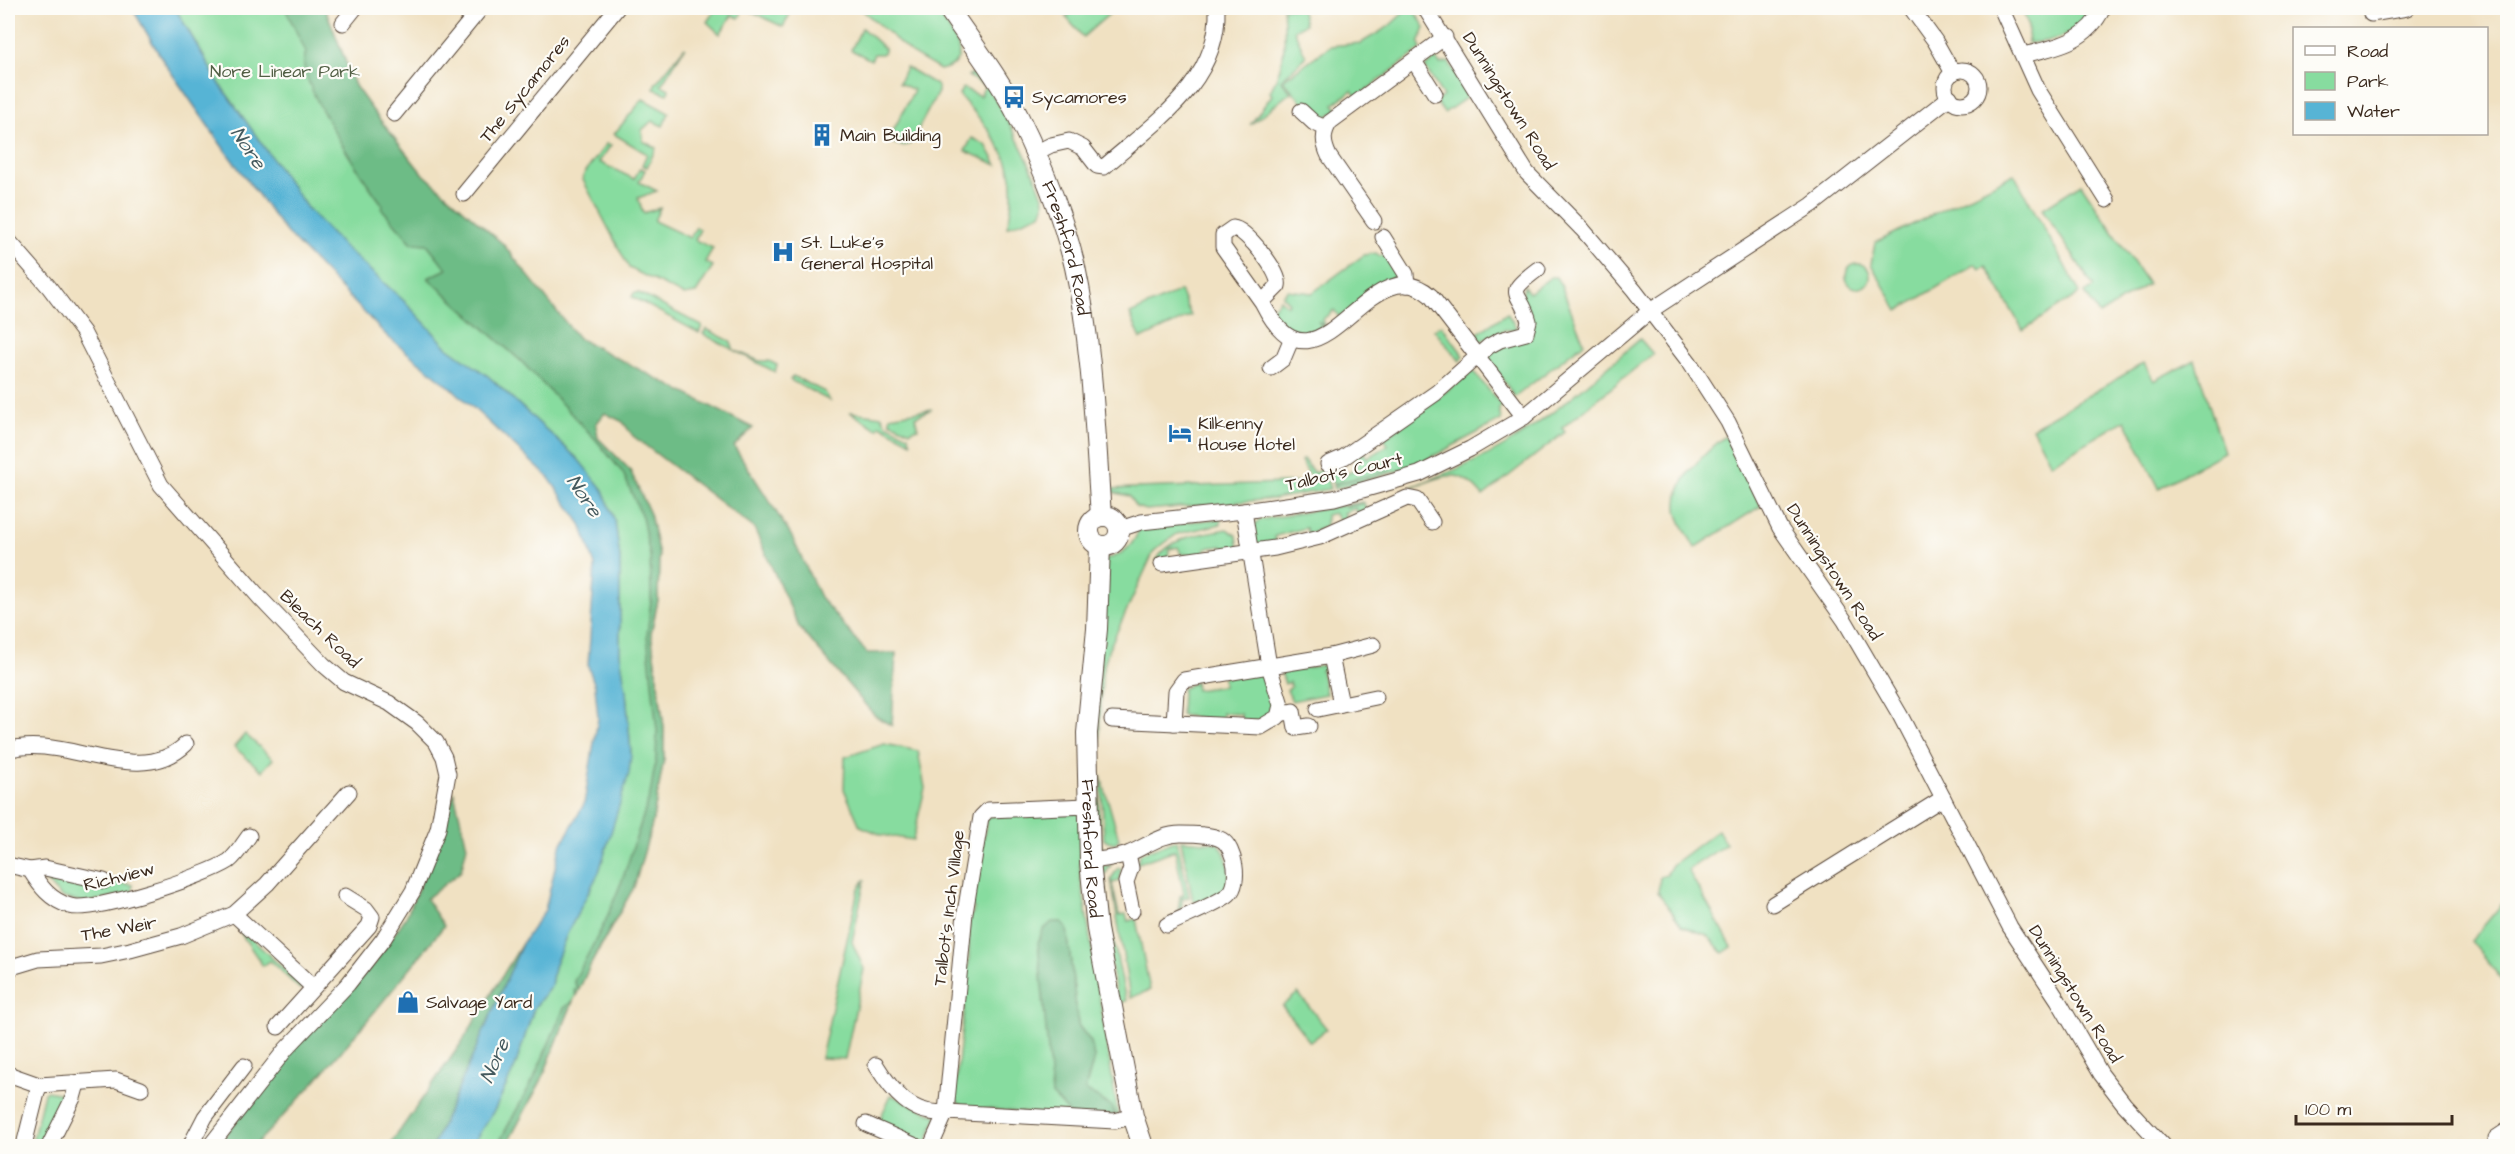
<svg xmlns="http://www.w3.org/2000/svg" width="2515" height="1154" font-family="'Architects Daughter',sans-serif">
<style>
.green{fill:#87dc9f;stroke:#61835e;stroke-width:1.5}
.forest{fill:#6dbc86;stroke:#547352;stroke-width:1.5}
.water{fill:#57b4d5;stroke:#496f7a;stroke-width:1.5}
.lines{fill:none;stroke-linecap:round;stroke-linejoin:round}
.minor-casing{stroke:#564537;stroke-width:17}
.major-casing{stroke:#564537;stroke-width:22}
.minor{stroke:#fff;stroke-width:15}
.major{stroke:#fff;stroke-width:20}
.labels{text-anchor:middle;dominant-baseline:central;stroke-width:4.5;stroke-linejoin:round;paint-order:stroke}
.park-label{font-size:18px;fill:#525f45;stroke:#fdfcf7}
.street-label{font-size:18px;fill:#3b2a1e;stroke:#fdfcf7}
.poi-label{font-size:18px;fill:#3b2a1e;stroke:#fdfcf7;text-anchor:start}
.water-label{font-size:20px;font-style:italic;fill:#455a5e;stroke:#fdfcf7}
</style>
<rect width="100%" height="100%" fill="#fdfcf7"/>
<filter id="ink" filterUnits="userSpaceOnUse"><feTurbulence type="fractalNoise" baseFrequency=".0167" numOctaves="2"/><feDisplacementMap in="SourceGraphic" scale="12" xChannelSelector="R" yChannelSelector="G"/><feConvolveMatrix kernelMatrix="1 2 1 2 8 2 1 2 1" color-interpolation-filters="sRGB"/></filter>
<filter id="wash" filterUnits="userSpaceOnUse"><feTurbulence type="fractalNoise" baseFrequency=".008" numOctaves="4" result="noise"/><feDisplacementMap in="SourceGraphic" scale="24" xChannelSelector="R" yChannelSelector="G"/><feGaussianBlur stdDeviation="1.35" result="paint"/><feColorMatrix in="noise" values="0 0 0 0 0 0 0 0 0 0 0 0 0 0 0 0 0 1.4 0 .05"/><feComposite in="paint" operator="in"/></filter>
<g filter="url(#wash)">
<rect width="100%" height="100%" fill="#f0e1c2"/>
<g class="green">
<path d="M175,8h150l30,78 18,25 48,61 82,72 -75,34 94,84 107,108 21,44 9,42 -1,44 -7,33 13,94v32l-12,65 -18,63 -54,97 -39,97 -35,65h-35l24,-37 20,-42 19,-59 17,-22 3,-19 13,-33 32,-62 32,-118 -5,-63 -6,-37v-96l-5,-37 -37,-62 -90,-83 -41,-29 -43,-46 -61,-55 -36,-38 -86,-122z"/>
<path d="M716,8h77l-10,19 -39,-19 -5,10 -7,-3 -12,19 -13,-12z"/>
<path d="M860,8h74c12,17 46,54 6,62l-29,-17z"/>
<path d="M1077,8h39l-33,29 -17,-20z"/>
<path d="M1283,8h18l4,16 -11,6 12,27 -25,23 10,12 -41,33 22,-30 -2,-3c16,-31 16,-50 13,-84z"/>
<path d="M1409,8h3l13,19 -6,17 2,5 -64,48 -5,-6 -18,13 4,6 -16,9 -7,-2 -32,-37 47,-34 31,-3 27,-16z"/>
<path d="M2022,8h76c-17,25 -41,34 -70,35v-18z"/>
<path d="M862,28l23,21 -3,5h-8l-3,6 -20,-10z"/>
<path d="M685,47l-24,38 8,4 -1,5 -14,-5 1,-5z"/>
<path d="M1436,59l4,5 9,-2 20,34 -25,17 -8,-11 7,-6 -18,-29z"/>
<path d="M906,67l32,19v6l-28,52 -8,2 -14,-5 26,-51 -15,-7z"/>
<path d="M973,73c17,6 67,107 71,128 1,5 -1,9 -3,13l-34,13c12,-44 4,-69 -24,-104 -7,-10 -17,-18 -24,-29l4,-6 17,8 5,-10 -17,-10z"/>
<path d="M643,99l26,14 -6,13 -11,-5 -10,9 1,11 13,7 -9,19 -5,-2 5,-11 -33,-20z"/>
<path d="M972,138l14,7 11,20 -32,-14z"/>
<path d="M606,144l5,1 -12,17 35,17 6,-11 5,2 -6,12 18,9 -19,7 5,15 17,-5 -6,13 36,17 6,-11 4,2 -5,11 18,8 -8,14 8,4 -17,27 -13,2 -54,-27 -46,-88 1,-6z"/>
<path d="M2014,174l66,119 -57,37 -37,-64 -6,3 -4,-5 -78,47 -27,-47 4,-21z"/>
<path d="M2081,184l67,100 -49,31 -14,-22 9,-6 -52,-78z"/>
<path d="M1376,253l4,3 9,-1 10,16v7l-60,39 -5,-7 -12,10 3,7 -7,-6 5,8 -31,8 -21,-27 9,-11 7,6 2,-2 -7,-7 5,-6 25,3 52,-38z"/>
<circle cx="1858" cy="276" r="12"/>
<path d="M1551,277h5l5,8 23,58 -69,54 -27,-38c4,-14 26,-17 39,-22l-5,-38 2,-13 5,7z"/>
<path d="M1180,291l11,25 -50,23 -11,-25z"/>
<path d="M634,293h5l63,33 -3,7 -67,-36z"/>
<path d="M1507,313l10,16 -13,1 -25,12 -5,-6z"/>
<path d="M1441,325l23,31 -4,5 -26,-31z"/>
<path d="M706,329l24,12 4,9 25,11h10l8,4 -2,7 -72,-38z"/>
<path d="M1640,339l13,15 -91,74 3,4 -82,64c-26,-32 -37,-19 -72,-9 36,-14 73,-27 104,-48 45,-29 85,-66 125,-100z"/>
<path d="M2195,360l29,92 -65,36 -34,-68 -74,44 -19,-36 112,-65 10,18z"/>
<path d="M1473,371l29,35 -3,2 2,12 -86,46 -81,23 -1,-4 57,-15 -57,14 -5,-14 12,-3 6,7 9,-4 1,-14 7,-5 4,7 21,-13 -4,-7z"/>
<path d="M793,376l32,16 5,9 -40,-21z"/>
<path d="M932,409l-17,8 3,11 -8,3 -20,-9v-6z"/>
<path d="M850,412l32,4 4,8 22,11 3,7 -31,-17 -3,4z"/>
<path d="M1725,436l36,70 -66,42c-5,-10 -14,-23 -17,-34 -8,-31 26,-60 47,-78z"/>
<path d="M1303,459l11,14 10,-4 6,20 -56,10 -128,11 -10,-3 -7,-11 -17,-4 -3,-3 204,-7 -12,-21z"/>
<path d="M1363,502l-17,5 18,-4 3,9 -9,3 -2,-7 -12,5 3,7h-8l-5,-7 -8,2v11l-18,9 -2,-7 -31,8 1,8 -20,1 -3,-18 6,-7z"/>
<path d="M1221,519v5l-44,10 -23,17 -46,100 -6,23 -4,108 2,61 4,8 5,1 -7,1 -4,-2 -6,-75 14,-217c19,-4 29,-15 34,-33z"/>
<path d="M1227,529l10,7 2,14 -14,4 -2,-8 -18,2 1,8 -25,-2 -3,-7 -9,2 -1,10 -12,2c13,-25 46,-27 71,-32z"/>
<path d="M1323,665l5,3 -7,2 5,24 -34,7 -5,-11 4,-3 -2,-5 -4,2 -4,-12z"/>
<path d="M1265,673l11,33 -10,14 -25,2v-8l-19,-1 -1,8 -40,-6 1,-26 13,-7 1,8 27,-4v-9z"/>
<path d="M245,734l28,25 -11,12 -28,-24z"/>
<path d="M884,744l34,7 7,37 -12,52 -31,-5 -22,-9 -16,-37 1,-32z"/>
<path d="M1101,776l18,63 -4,4 -11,-3z"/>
<path d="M1082,813l-2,60 38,242h-3l-4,-9 -26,-16 9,-32 -3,-16 -13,-17 -11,-96 -5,-7 -15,103 5,70 21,22 -108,-10 -11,-8 12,-106 -3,-6c9,-11 5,-54 6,-70l3,-2 2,-7 -4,-3 18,-89z"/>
<path d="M1718,830l8,14 -38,26 44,77 -9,6 -16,-18 -25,-9 -24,-34 2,-15 6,-2 6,-10z"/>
<path d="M1177,840l12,57 -7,1v7l-4,8 2,-17 4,-2 -9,-44 -39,14 5,-11z"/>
<path d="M1181,840l37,3c11,12 14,33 8,48l-28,12 -5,-2z"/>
<path d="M1111,865l-7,11 9,62 13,63 -9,3 -19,-134 3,-4z"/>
<path d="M1118,868h3l-1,13 -8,2 7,32 7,-1 2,7 8,-2 14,71 -20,8 -19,-119z"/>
<path d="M42,877h13l57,10 1,-5 20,3 -1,8 -48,10 -23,-6z"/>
<path d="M865,879l-13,63 12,27 -19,90 -24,-1 37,-168z"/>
<path d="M2507,898v88l-36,-45z"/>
<path d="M240,928l60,56 2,4 -2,1 -30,-28 -7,5 -25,-37z"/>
<path d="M1298,993l29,36 -17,13 -28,-36z"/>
<path d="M47,1091l20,4 -24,51h-12l13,-53z"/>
<path d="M891,1095l46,21 -12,30 -48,-21z"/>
</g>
<g class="forest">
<path d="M285,8h40l30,78 18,25 48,61 82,72 75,94 175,90 -19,18 57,89 29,62 47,56h29l-4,73 -17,-10 -76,-89 -45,-99 -121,-92 -10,-14 -18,-9 -9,11 2,14 32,32 20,44 9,42 -1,44 -7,33 13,94v32l-12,65 -18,63 -38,66 -20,43 -2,-7 3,-1 -3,-7 31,-59 18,-44 27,-83 6,-37 1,-27 -10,-96 4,-35 -1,-44 -8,-39 -19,-44 -27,-33 -74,-78 -94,-84 19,-9 -20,-25 -15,-1 -30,-34 1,-4c-20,-26 -75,-109 -79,-139 -1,-4 1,-10 2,-14z"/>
<path d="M454,793l13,53 -6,25 -35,28 18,27c-61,76 -121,151 -190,220h-37l72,-93 85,-89 32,-47 36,-84z"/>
<path d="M1052,922h10l5,7 11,96 13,17 3,16 -9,32 26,16 4,9 -42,2 -21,-22 -14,-153 5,-12z"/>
<path d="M523,942l-90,204h-44l73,-104z"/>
<path d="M573,1001l-32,80 -35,65h-9l37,-68 30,-70z"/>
</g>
<path class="water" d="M132,8h43l46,78 86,122 36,38 61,55 43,46 41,29 90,83 25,31 12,31 5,37v96l6,37 5,63 -2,19 -30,99 -32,62 -13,33 -3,19 -17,22 -19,59 -20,42 -24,37h-38l90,-204 22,-32 15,-63 24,-43 14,-86 -3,-32 -7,-20 7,-101 -14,-41 -32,-46 -94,-87 -67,-54 -102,-105 -62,-83 -60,-87z"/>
</g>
<g filter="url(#ink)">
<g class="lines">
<g class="minor-casing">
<g id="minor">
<path d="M1425,8l102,165 56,57 51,60 56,73 38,59 52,106 65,93 55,94 110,212 48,73 43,74 23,30 39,42"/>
<path d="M1911,8l24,33 18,32"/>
<path d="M2001,8l37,82 69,110"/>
<path d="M2371,14l36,-6"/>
<path d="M343,23l12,-15"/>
<path d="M2023,55c34,-8 64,-13 80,-47"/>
<path d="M1414,61l21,33"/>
<circle cx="1962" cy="87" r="17"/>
<path d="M1301,111l13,12 12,5"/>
<path d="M394,114l87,-106"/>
<path d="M1035,153l16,-8 18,-4 14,7 14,18 7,1c50,-44 116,-85 113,-159"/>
<path d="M464,194l153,-186"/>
<path d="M1374,221l-45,-65c-6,-13 -7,-22 1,-34l115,-85"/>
<path d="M1383,237l23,37 1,11"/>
<path d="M8,240l41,47 34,45 78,153 99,113 64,67 20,17 45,21 28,20 19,19 8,15 4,17 -10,55 -25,62 -29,47 -36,46 -62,65 -76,97"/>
<path d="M1262,302l-39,-55v-12l10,-7c13,1 49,46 45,58l-16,16c56,113 106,-62 169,-6l93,121"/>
<path d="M1271,368l12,-9 8,-19"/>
<path d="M1328,464l16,-7 92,-64 53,-47 11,-6 26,-7 3,-12c-9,-32 -27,-25 9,-52"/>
<path d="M1120,529l21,-7 103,-11 90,-13 85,-24 51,-25 54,-32 126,-106 162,-106 138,-108"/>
<path d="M1162,564l113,-16 45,-11 87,-39 10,2 15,22"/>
<path d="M1331,656l10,48"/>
<path d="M1318,709l58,-12"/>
<path d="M1280,714l13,-3 3,17 13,-2"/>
<path d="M1112,720l149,7 17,-10 3,-12 -12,-39 -25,-155"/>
<path d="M1174,723l2,-32 8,-11 147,-24 42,-11"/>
<path d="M8,750c53,-18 131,40 178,-6"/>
<path d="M1087,806l-99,4 -7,7 -16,96 -19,199 169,9 18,-5"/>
<path d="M1128,854l3,14 -5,14 6,29"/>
<path d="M1090,862c13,-4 27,-3 40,-9 17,-7 31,-19 51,-19 11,0 31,0 41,6 13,8 19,43 7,54 -11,10 -47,23 -62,31"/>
<path d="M8,865l22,5c10,16 20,30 40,36 24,7 136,-30 159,-45 8,-6 14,-17 20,-25"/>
<path d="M30,870l15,-2 59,13"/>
<path d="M1773,904l170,-106"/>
<path d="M234,914l79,73"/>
<path d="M8,968l30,-9 63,-3 29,-6 51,-14 53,-22 33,-30 82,-92"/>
<path d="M278,1027l91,-101 3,-9 -6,-8 -21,-13"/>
<path d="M876,1065c16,26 36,52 70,47l-15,34"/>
<path d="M8,1074l31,11 77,-5 25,9"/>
<path d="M866,1124l50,22"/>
<path d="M2496,1138l12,-8"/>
<path d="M27,1146l-2,-5 14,-56"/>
<path d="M49,1146l24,-48 4,-14"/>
<path d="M190,1146l15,-29 39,-51"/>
</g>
</g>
<g class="major-casing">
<g id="major">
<path id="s1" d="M948,8c24,36 52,71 71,110 23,47 44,98 56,149 18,82 20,166 26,249"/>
<circle cx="1104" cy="531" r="15"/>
<path id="s2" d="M1100,546l-3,83 -10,104 3,129 7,67 36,187 10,30"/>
</g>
</g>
<use href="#minor" class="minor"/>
<use href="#major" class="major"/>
</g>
</g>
<defs>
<g id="bus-bare" transform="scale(1.8)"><path d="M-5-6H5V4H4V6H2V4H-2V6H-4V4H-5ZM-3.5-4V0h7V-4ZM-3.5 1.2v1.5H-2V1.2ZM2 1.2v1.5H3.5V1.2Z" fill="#1f6fb2" stroke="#fdfcf7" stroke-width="2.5" paint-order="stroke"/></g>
<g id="building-bare" transform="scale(1.8)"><path d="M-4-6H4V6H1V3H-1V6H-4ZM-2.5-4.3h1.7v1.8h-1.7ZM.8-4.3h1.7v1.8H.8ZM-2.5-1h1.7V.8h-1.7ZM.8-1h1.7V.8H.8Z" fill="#1f6fb2" stroke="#fdfcf7" stroke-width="2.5" paint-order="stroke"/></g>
<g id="hospital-bare" transform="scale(1.8)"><path d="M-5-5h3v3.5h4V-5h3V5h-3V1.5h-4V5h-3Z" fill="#1f6fb2" stroke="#fdfcf7" stroke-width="2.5" paint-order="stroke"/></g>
<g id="hotel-bare" transform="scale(1.8)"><path d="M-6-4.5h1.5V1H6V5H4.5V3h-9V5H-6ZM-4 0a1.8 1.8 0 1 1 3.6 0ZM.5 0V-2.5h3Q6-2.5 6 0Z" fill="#1f6fb2" stroke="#fdfcf7" stroke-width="2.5" paint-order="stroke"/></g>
<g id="shop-bare" transform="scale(1.8)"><path d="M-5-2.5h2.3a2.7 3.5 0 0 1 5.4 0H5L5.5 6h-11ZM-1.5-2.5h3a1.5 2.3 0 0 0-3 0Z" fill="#1f6fb2" stroke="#fdfcf7" stroke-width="2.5" paint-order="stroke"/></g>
</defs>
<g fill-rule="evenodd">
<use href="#bus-bare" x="1014" y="97"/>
<use href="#building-bare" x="822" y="135"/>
<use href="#hospital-bare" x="783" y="252"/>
<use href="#hotel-bare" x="1180" y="433"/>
<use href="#shop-bare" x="408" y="1002"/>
</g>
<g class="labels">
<g class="park-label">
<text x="285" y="71">Nore Linear Park</text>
</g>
<g class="street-label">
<text transform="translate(525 89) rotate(-51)">The Sycamores</text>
<text transform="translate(1509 101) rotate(58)">Dunningstown Road</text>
<text stroke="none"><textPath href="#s1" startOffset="270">Freshford Road</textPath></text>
<text transform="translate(1344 472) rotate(-13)">Talbot's Court</text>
<text transform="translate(1834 572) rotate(57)">Dunningstown Road</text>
<text transform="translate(320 629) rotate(44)">Bleach Road</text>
<text stroke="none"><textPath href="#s2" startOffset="303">Freshford Road</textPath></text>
<text transform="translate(119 877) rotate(-14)">Richview</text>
<text transform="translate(949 908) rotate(-83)">Talbot's Inch Village</text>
<text transform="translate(119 929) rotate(-10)">The Weir</text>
<text transform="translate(2075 994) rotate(58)">Dunningstown Road</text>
</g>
<g class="poi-label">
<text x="1032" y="97">Sycamores</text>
<text x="840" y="135">Main Building</text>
<text x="801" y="242">St. Luke's<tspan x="801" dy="21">General Hospital</tspan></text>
<text x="1198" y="423">Kilkenny<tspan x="1198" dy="21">House Hotel</tspan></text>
<text x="426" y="1002">Salvage Yard</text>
</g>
<g class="water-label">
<text transform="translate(248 148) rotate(56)">Nore</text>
<text transform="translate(584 496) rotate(56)">Nore</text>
<text transform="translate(495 1061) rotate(-66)">Nore</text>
</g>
</g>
<rect width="2515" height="1154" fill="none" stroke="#fdfcf7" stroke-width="30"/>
<rect x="2293" y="27" width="195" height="108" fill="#fdfcf7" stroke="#afa8a0" stroke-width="1.5"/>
<rect x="2305" y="46" width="30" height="9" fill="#ffffff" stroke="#afa8a0" stroke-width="1.5"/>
<text x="2347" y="57" font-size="18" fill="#3b2a1e">Road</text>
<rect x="2305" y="72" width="30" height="18" fill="#87dc9f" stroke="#afa8a0" stroke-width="1.5"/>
<text x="2347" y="87" font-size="18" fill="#3b2a1e">Park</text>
<rect x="2305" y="102" width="30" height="18" fill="#57b4d5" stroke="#afa8a0" stroke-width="1.5"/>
<text x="2347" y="117" font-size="18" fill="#3b2a1e">Water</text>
<path d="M2296 1115v9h156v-9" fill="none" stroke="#3b2a1e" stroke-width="3"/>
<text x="2305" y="1115" font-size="18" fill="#3b2a1e" stroke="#fdfcf7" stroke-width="4.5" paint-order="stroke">100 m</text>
</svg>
